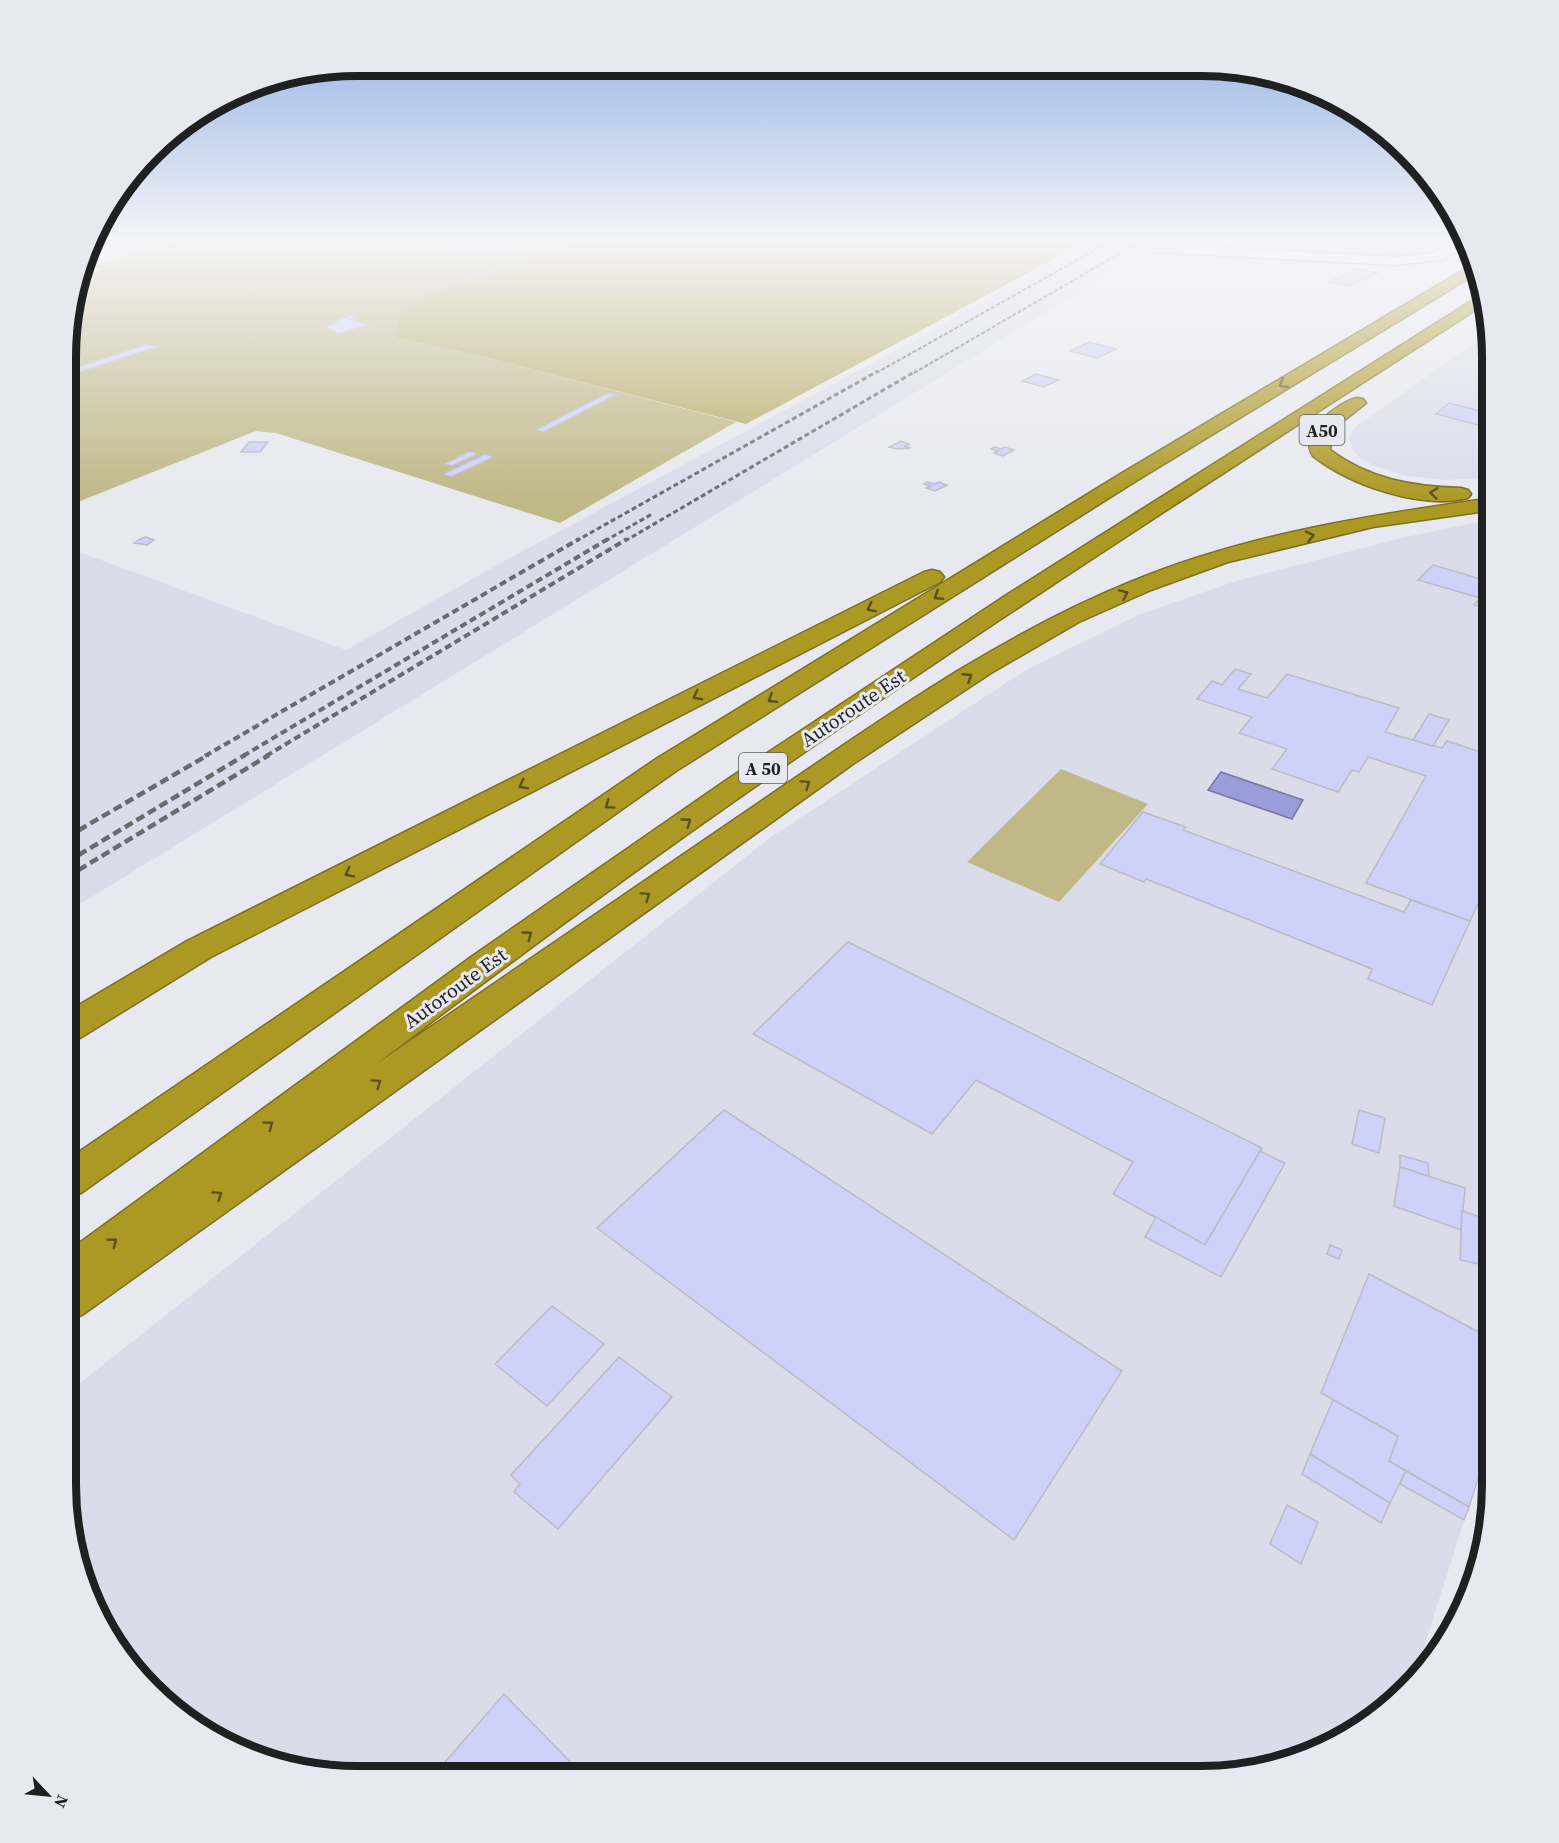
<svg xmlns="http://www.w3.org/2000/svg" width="1559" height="1843" font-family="'Source Serif 4',serif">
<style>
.built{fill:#dbdcea}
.green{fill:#c0b886}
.forest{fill:#b9ad69}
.water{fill:#9b9dda;stroke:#7678a3;stroke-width:1.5}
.building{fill:#ced1f8;stroke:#bbbcc3;stroke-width:1.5}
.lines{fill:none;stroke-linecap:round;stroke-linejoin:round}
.street-casing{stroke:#a3a3aa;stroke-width:3}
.highway-casing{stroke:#7b6f23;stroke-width:3}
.street{fill:#fff;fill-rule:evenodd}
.highway{fill:#ac9923;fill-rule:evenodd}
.rail-far3{stroke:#6a6b6e;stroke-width:2;stroke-dasharray:4 2;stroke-linecap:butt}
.rail-far2{stroke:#6a6b6e;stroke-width:3;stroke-dasharray:5 3;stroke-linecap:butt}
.rail-far1{stroke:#6a6b6e;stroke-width:4;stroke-dasharray:7 4;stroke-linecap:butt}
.rail{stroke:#6a6b6e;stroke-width:4.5;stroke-dasharray:9 4.5;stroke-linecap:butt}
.oneway{stroke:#575022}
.labels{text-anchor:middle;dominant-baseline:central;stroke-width:6;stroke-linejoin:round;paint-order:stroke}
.shield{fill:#e8e9f0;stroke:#5b5c60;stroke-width:1.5}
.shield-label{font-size:18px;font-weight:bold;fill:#1f2022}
.street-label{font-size:20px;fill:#1f2022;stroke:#e8e9f0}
.rim{fill:none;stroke:#1f2022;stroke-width:8}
</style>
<rect width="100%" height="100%" fill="#e8e9f0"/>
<g class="built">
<path d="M1087,241h79l-48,27 -1051,644 1,-364 278,102 162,-91 409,-220z"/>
<path d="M1490,332l3,25v121l-50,2 -35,-4 -33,-10 -15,-8 -7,-8 -4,-12 5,-10z"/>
<path d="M1493,519l-1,914 -77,242 -68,63 -70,29 -57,9h-882l-126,-38 -61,-47 -46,-60 -29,-70 -10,-75v-92l705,-557 253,-166 114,-56 98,-34 165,-43z"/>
</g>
<g class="green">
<path d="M184,241h401l-165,56 -24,41 84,18 256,66 -176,101 -284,-90 -20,-2 -188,75 1,-187 15,-44 17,-5 -10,-4z"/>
<path d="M1061,769l87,35 -89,98 -92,-40z"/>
</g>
<path class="forest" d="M585,241h414l79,5 -332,178 -266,-68 -84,-18c-2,-21 9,-28 24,-41z"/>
<path class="water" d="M1221,772l82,28 -11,19 -84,-29z"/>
<g class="building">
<path d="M521,241l-42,15 -28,-6 28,-9z"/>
<path d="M1357,269l20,4 -28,13 -20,-4z"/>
<path d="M352,315l4,2 -6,2 18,6 -30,9 -13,-7 11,-4 -4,-1z"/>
<path d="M1089,342l27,7 -19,9 -27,-7z"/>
<path d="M147,344l10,3 -89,29v-6z"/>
<path d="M1036,374l23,6 -15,7 -22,-6z"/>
<path d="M608,393l8,2 -72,37 -9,-2z"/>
<path d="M1449,403l44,11v15l-57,-15z"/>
<path d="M901,441l8,3 -4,2 6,2 -14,1 -8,-2z"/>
<path d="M249,442h19l-8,10h-19z"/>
<path d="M995,447l6,2 4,-2 9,3 -11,6 -9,-3 4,-2 -7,-2z"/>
<path d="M470,451l8,3 -26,12 -8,-2z"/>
<path d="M485,454l9,3 -43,20 -8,-3z"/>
<path d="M927,482l7,2 5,-2 8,3 -12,6 -9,-3 5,-2 -7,-2z"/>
<path d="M146,537l8,3 -7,5 -13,-2 6,-4z"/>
<path d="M1433,565l47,14 13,-13v45l-19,-6 6,-7 -62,-18z"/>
<path d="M1235,669l16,5 -13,15 29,9 20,-24 112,34 -14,24 57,16 5,-7 46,15v115l-23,50 -104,-38 60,-107 -58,-19 -9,15 -7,-2 -14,22 -66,-23 15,-20 -48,-16 13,-16 -55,-18 15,-18 10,4z"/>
<path d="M1429,714l20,6 -16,26 -20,-6z"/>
<path d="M1143,812l43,15 -3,3 221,82 7,-12 59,21 -38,84 -64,-26 4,-10 -226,-90 -2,3 -44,-18z"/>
<path d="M848,942l414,206 -57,97 -92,-51 20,-32 -157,-82 -44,54 -179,-100z"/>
<path d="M724,1110l398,261 -108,169 -417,-312z"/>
<path d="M1359,1110l26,8 -6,35 -27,-9z"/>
<path d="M1260,1151l25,12 -64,114 -76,-40 11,-20 49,28z"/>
<path d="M1400,1155l28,8 1,13 -29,-9z"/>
<path d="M1400,1167l65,21 -4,42 -67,-24z"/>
<path d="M1462,1211l31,10 -1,46 -32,-7z"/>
<path d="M1330,1245l12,5 -3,9 -12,-5z"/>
<path d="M1369,1274l123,65v97l-23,71 -80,-46 9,-25 -77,-43z"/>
<path d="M552,1306l52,38 -57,62 -52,-42z"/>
<path d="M619,1357l53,40 -114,132 -44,-37 6,-8 -9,-9z"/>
<path d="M1333,1400l65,36 -9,25 17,10 -16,32 -80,-49z"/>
<path d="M1310,1454l80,49 -9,20 -79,-49z"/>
<path d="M1406,1471l63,36 -5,13 -64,-36z"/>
<path d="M1287,1505l31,17 -17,42 -31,-20z"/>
<path d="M504,1694l80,82h-151z"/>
</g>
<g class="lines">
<g class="street-casing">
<g id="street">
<path d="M1052,241h16l-6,4z"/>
<path d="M1454,241h12l2,4 -27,15 -46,5 -241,-13 -7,-4 7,-4 241,13 38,-4z"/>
</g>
</g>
<g class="highway-casing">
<g id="highway">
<path d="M1475,263l4,9 -343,209 -460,290 -595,422 -14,5v-38l589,-401 466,-286z"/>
<path d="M1484,293l2,10c-248,161 -498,320 -740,490 -126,88 -249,179 -371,272 128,-88 257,-175 385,-263 119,-81 239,-167 373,-221 114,-47 238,-66 360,-83v12l-120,17 -145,35 -77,28 -72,32 -88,51 -138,91 -771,551 -16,5 1,-68 404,-295 257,-178 280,-185z"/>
<path d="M1357,398l6,1 3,4 -33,26 -3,21c39,29 83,37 131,38l7,2 3,4 -3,4c-47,12 -118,-13 -155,-42 -16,-23 25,-54 44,-58z"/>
<path d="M932,570l8,2 4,5 -4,5 -729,375 -131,81 -13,4v-30l120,-71 737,-369z"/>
</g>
</g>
<use href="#street" class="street"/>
<use href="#highway" class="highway"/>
<g class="rail-far3">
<path d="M876,373l235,-132"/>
<path d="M914,373l227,-132"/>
</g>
<g class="rail-far2">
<path d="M576,541l302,-170"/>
<path d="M605,541l47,-27"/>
<path d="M625,541l291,-170"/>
</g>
<g class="rail-far1">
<path d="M205,756l374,-217"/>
<path d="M243,756l365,-217"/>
<path d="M266,756l361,-217"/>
</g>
<g class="rail">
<path d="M67,837l141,-82"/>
<path d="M67,862l178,-107"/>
<path d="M67,877l202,-122"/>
</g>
</g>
<defs><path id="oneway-chevron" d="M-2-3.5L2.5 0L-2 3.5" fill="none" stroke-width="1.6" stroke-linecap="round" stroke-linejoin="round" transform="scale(1.5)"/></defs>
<g class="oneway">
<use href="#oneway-chevron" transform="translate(1283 384) rotate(149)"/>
<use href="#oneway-chevron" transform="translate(1434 493) rotate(-174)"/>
<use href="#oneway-chevron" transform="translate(1310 536) rotate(-13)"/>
<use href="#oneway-chevron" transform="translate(1124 594) rotate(-24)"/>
<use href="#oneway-chevron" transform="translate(938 596) rotate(148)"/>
<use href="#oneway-chevron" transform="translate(871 608) rotate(153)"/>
<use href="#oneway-chevron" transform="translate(968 677) rotate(-33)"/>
<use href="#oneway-chevron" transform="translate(697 696) rotate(153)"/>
<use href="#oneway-chevron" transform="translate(772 699) rotate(148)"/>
<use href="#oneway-chevron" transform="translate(806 784) rotate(-35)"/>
<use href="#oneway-chevron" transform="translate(523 785) rotate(153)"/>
<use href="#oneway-chevron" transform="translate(609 805) rotate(145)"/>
<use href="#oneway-chevron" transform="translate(687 822) rotate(-36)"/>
<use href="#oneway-chevron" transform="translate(349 873) rotate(153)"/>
<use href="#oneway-chevron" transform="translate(646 896) rotate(-35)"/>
<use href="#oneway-chevron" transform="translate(528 935) rotate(-36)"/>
<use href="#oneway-chevron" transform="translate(377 1083) rotate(-35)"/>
<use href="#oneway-chevron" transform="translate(269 1125) rotate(-37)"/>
<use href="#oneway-chevron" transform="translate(218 1195) rotate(-35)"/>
<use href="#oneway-chevron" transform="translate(113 1242) rotate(-37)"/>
</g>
<linearGradient id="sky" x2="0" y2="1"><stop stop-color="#89abe2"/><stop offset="0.48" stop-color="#f5f5f8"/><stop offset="1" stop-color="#f5f5f8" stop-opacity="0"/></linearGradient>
<rect width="1559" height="499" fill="url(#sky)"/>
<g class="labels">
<g class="shield">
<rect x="1299.5" y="415" width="45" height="30" rx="4.5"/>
<rect x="739" y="753" width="48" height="30" rx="4.5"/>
</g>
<g class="shield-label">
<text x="1322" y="430">A50</text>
<text x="763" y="768">A 50</text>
</g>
<g class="street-label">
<text transform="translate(853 708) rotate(-34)">Autoroute Est</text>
<text transform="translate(455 988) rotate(-36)">Autoroute Est</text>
</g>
</g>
<path d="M0 0H1559V1843H0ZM357 76H1201A281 281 0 0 1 1482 357V1485A281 281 0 0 1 1201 1766H357A281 281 0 0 1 76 1485V357A281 281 0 0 1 357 76Z" fill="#e8e9f0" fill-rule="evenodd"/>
<path class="rim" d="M357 76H1201A281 281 0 0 1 1482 357V1485A281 281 0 0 1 1201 1766H357A281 281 0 0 1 76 1485V357A281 281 0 0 1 357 76Z"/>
<g transform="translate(48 1795) rotate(116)" stroke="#e8e9f0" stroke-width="4.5" paint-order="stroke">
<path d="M0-4.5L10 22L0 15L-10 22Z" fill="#1f2022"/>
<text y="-9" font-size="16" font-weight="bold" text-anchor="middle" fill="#1f2022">N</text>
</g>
</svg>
